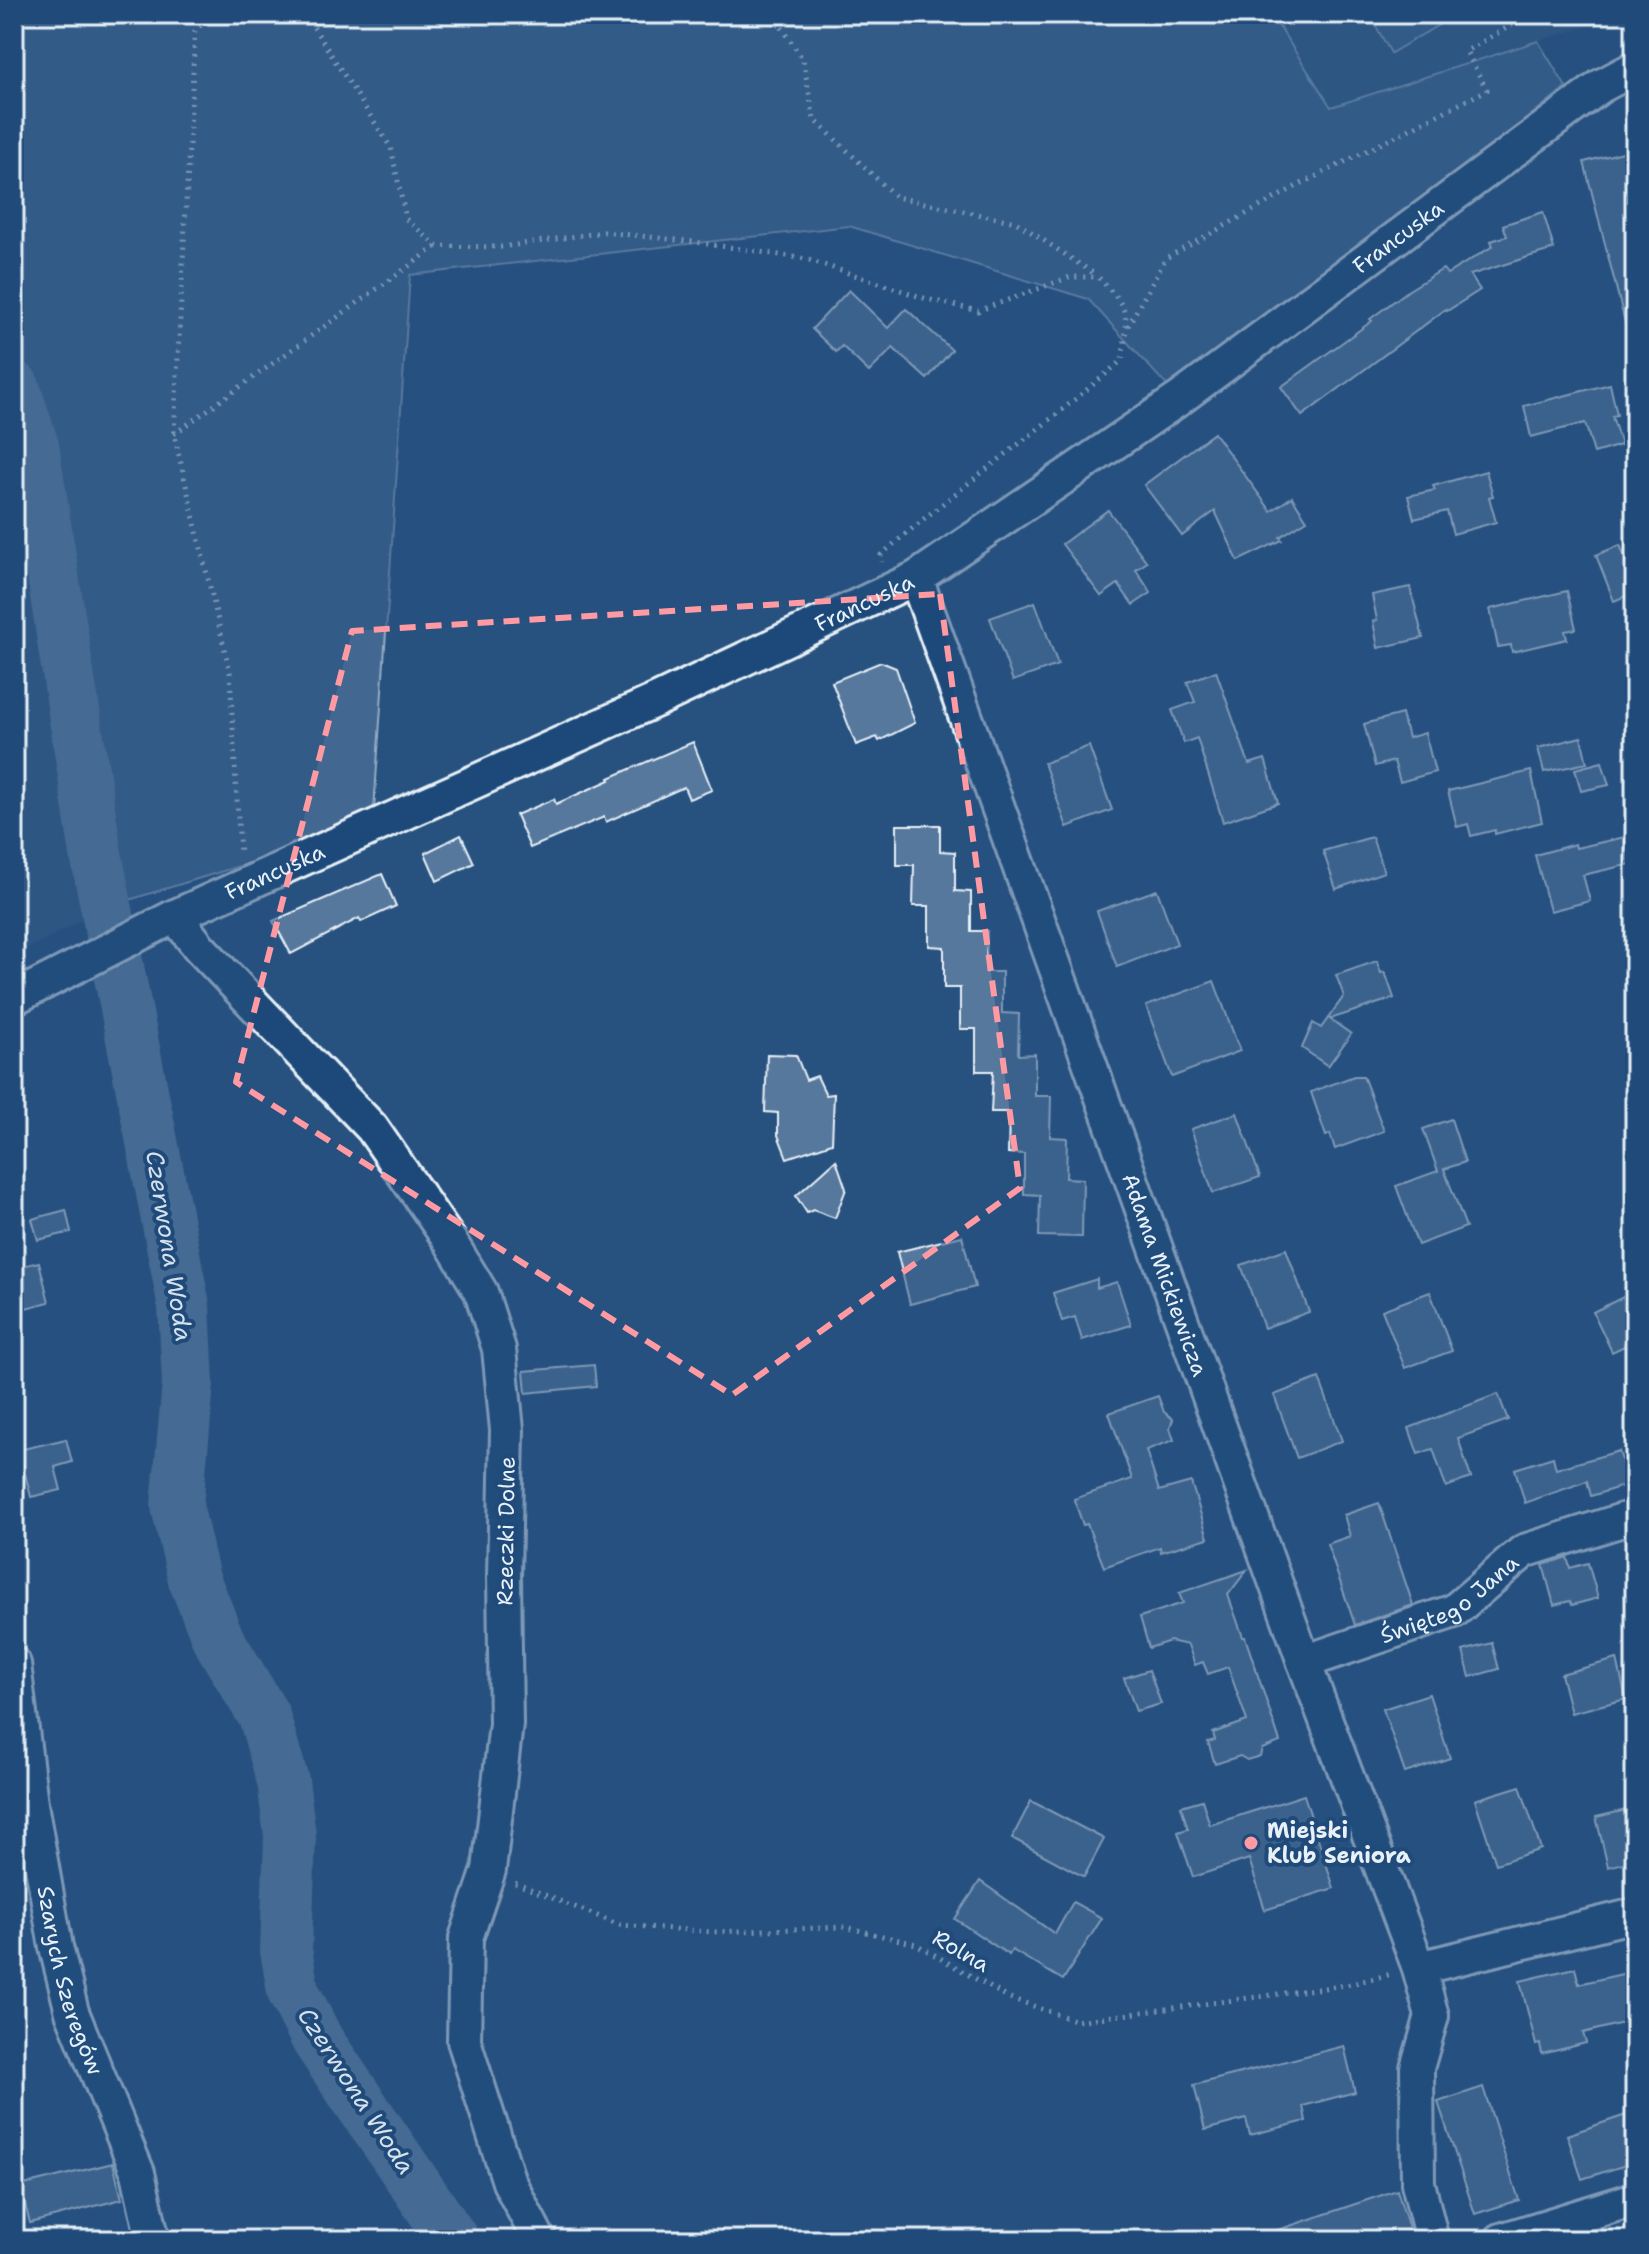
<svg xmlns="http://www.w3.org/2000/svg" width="1649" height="2254" font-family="'Shantell Sans',sans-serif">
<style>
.built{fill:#355d88}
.green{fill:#436891;stroke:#96acc4;stroke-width:2}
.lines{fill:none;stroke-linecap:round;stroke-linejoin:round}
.river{stroke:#6b8aaa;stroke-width:52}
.building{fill:#57789d;stroke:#e8f1f8;stroke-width:2}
.minor-casing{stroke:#e8f1f8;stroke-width:38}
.path{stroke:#e8f1f8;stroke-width:5;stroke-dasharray:2 6;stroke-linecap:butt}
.minor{stroke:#1f4a7a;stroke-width:32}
.marked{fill:none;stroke:#ff9aa2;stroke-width:6;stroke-dasharray:16 10;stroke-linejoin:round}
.poi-dot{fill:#ff9aa2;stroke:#1f4a7a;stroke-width:3}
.labels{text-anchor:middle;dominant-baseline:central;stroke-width:8;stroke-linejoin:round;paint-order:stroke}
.street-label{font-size:22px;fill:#e8f1f8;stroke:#1f4a7a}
.poi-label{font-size:22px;font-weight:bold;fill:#e8f1f8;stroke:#1f4a7a;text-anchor:start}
.water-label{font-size:24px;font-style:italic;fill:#d5e2ec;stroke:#1f4a7a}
</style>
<rect width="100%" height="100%" fill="#27517f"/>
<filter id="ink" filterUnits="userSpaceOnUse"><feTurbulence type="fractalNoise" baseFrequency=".0125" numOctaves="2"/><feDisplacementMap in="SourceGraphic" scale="16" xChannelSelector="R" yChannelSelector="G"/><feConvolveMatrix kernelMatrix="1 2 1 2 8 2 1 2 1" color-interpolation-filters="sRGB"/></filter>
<g filter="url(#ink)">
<g class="built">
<path d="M1271,14h352l-292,93z"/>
<path d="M44,517l52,337 10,53 -92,49v-423z"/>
</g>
<g class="green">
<path d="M14,14h1257l60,93 207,-66 28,46 -387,312 -91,-100 -239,-73 -439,49 -37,550 -267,82 -10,-53 -63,-408 -19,-59z"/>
<path d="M1369,14h88l-66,39z"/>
</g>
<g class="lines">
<path class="river" d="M14,387l19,59 63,408 88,452 4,77 -11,123 17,73 24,60 46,77 19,65 7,54 -4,115 7,41 25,50 135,199"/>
</g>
<g class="building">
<path d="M1631,150l4,16v163l-8,1 -43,-168z"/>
<path d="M1543,212l11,37 -84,26 10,15 -33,21 -1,-2 -144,107 -21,-29 91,-66 -2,-2 39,-29 34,-21 4,5 46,-28 -2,-5 16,-5 -4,-11z"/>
<path d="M849,290l39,38 18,-19 46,41 -25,29 -34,-31 -24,24 -27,-26 -6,6 -24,-23z"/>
<path d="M1610,384l7,31 -5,1 9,29 -27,8 -9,-30 -54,14 -7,-31z"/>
<path d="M1214,433l57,78 21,-14 15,23 -27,17 2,3 -44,21 -23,-50 -33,25 -38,-51z"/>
<path d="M1486,471l7,25 -4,1 7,25 -43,12 -6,-23 -33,8 -6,-23 27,-6 -2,-4z"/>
<path d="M1108,510l39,52 -11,8 15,23 -18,12 -15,-21 -17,12 -39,-52z"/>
<path d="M1620,545l15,37v10l-21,9 -18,-46z"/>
<path d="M1410,587l13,51 -45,10 -5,-27 4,-1 -5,-25z"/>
<path d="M1567,591l9,38 -11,2 2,8 -55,13 -1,-7 -13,2 -8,-38z"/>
<path d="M1035,602l23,63 -45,16 -23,-63z"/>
<path d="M881,662l15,6 19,55 -36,18 -2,-4 -21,8 -24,-63z"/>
<path d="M1216,671l33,93 16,-5 13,44 -55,19 -26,-84 -13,5 -12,-33 23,-8 -8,-20z"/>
<path d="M1402,714l6,24 17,-5 10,39 -35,10 -6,-21 -19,5 -11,-42z"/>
<path d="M1581,737l6,26 -43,9 -6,-24z"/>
<path d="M693,742l19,48 -23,9 -5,-12 -78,35 -2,-5 -74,31 -14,-33 38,-16 2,5 54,-24 -1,-2z"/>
<path d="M1089,746l23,64 -45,17 -23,-64z"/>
<path d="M1602,762l7,23 -28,6 -6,-22z"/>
<path d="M1531,771l11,51 -47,12v-4l-24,6 -3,-12 -11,3 -9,-36z"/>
<path d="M897,825h43v26l15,1v39l16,1v39h16l-1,41h16v41l17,1 -1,41 17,-1v42h16l-1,41 17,1 -1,40 17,1 -1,58 -43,-1 1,-41 -16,-1v-40l-16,-1 1,-41h-18l2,-41h-17v-42h-16v-41h-16v-41l-15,-1v-40h-16l1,-41h-17z"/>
<path d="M461,835l13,28 -37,18 -12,-28z"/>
<path d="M1372,837l12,35 -48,17 -13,-38z"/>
<path d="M1625,837l6,27 -48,11 7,26 -40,10 -15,-56 40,-11 1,4z"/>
<path d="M382,874l14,32 -35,16 -2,-4 -68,36 -18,-33z"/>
<path d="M1157,890l20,54 -60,23 -20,-56z"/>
<path d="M1377,961l4,12 4,-1 9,26 -64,21 21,15 -23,32 -26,-18 11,-25 8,5 23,-32 -8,-21z"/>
<path d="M1214,981l26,70 -68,26 -26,-71z"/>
<path d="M767,1054l29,1 10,25 11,-4 9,19 8,-1 -2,49 -45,15 -9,-23v-22l-13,-1z"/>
<path d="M1354,1076h9l21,55 -49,18 -5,-15 -4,2 -15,-44z"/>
<path d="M1237,1113l23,64 -47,16 -22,-64z"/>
<path d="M1451,1119l14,43 -21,7 22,58 -48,18 -22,-59 42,-15 -15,-42z"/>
<path d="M836,1160l10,29 -11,29 -22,-8 -6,3 -11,-17z"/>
<path d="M66,1210l5,22 -33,8 -6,-21z"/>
<path d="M962,1236l13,51 -65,17 -13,-52z"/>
<path d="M1286,1249l23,63 -45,16 -23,-63z"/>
<path d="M39,1262l10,40 -35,9v-43z"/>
<path d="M1097,1279v9l20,-6 14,43 -49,15 -7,-23 -13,4 -9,-28z"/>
<path d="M1430,1292l22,59 -47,17 -23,-58z"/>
<path d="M1629,1294l6,13v34l-23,11 -19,-40z"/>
<path d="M594,1365l2,21 -70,7 -2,-22z"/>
<path d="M1319,1378l23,63 -45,17 -23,-63z"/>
<path d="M1498,1394l10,26 -50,18 13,40 -25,9 -13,-38 -15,5 -9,-26z"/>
<path d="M1158,1396l6,16 9,7 -3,9 4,12 -28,10 13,41 32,-9 17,56 -47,14 -1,-5 -56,20 -17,-43 -4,1 -9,-26 58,-20 -23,-66z"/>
<path d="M66,1439l6,23 -17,5 6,23 -30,7 -12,-47z"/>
<path d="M1619,1451l10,33 -38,12 -4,-15 -62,22 -10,-34 38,-12 3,12z"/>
<path d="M1379,1503l34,102 -58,20 -28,-81 23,-8 -6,-21z"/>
<path d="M1567,1557l3,11 18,-5 10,35 -26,7 -2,-4 -16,4 -11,-40z"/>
<path d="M1247,1570l-19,25 15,42h2l35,105 -18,7 -2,7 -13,4 -7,-4 -25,8 -7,-22 7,-2 -2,-7 34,-12 -19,-54 -20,7 -5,-12 -8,3 -7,-20 -18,-4 -21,7 -9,-31 43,-14 -4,-10z"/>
<path d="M1492,1643l7,26 -29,8 -7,-26z"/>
<path d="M1617,1659l9,40 -55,14 -10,-39z"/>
<path d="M1149,1670l12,34 -25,7 -12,-33z"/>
<path d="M1429,1694l21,64 -45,15 -22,-64z"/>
<path d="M1520,1786l21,63 -45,15 -21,-64z"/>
<path d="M1304,1795l30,93 -69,22 -16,-51 -56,18 -15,-45 10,-3 -7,-23 21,-6 8,25z"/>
<path d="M1031,1801l73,38 -20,38 -72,-39z"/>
<path d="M1635,1808v52l-27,7 -12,-50z"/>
<path d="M980,1881l75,53 18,-32 29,16 -39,62 -51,-30 -3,5 -54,-36z"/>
<path d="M1575,1968l4,16 56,-13v49l-52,13 3,10 -44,11 -2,-10 -4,1 -16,-64z"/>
<path d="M1344,2046l11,46 -52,14 3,15 -56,14 -4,-16 -41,11 -11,-45z"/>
<path d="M1483,2087l36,113 -44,14 -37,-112z"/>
<path d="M1635,2112v50l-53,17 -15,-44z"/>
<path d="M113,2163l9,36 -92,24 -10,-37z"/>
<path d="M1397,2190l14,45 -14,5h-136l-1,-4z"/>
</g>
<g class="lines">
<g class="minor-casing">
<g id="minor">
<path id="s1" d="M916,578l388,1084 115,306 13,48 -15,52 1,115 14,57"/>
<path d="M175,916l24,31 173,181 78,113 31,51 18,57 8,81 -3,147 2,147 -17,146 -23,68 -2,103 45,141 30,58"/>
<path id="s2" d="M14,998l161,-82 482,-216 259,-122 263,-179 422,-313 34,-18"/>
<path id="s3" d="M1304,1662l150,-51 70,-60 111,-35"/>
<path id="s4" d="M14,1664l17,140 25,143 16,65 66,161 15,67"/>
<path d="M1419,1968l216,-53"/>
<path d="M1501,2240l134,-41"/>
</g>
</g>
<g class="path">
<path d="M212,14l-17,17 -21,403 56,238 10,182"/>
<path d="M305,14l86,134 15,71 31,27 65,1 102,-15 91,10 111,17 121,40 51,12 92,-34h28c33,34 31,37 24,83 -78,68 -163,127 -241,195l1,7"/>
<path d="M773,14l30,46 11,59 82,78 120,25 80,53"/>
<path d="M1128,326l38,-68 133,-73 188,-95 -21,-39 65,-37"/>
<path d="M174,434l263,-188"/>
<path d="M515,1883l105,42 93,7 132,-5 71,17 91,53 70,24 269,-36 46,-11"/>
</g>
<use href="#minor" class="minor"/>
</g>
</g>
<path d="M0 0H1649V2254H0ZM940,594l80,594 -288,207 -496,-313 116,-451z" fill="#27517f" fill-opacity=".55" fill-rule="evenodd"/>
<path class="marked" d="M940,594l80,594 -288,207 -496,-313 116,-451z"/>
<circle class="poi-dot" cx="1251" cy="1843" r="8"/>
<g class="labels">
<g class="street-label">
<text stroke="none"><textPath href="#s2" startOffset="1586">Francuska</textPath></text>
<text stroke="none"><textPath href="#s2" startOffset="938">Francuska</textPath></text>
<text stroke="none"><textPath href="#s2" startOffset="290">Francuska</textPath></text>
<text stroke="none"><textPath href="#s1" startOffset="740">Adama Mickiewicza</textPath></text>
<text transform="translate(506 1531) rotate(-89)">Rzeczki Dolne</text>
<text stroke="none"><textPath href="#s3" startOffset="160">Świętego Jana</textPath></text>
<text transform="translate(961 1951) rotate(30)">Rolna</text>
<text stroke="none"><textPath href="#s4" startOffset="322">Szarych Szeregów</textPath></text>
</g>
<g class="poi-label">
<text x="1267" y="1830">Miejski<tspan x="1267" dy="25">Klub Seniora</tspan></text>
</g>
<g class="water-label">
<text transform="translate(169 1246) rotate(81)">Czerwona Woda</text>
<text transform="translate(356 2091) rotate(57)">Czerwona Woda</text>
</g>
</g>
<rect width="1649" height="2254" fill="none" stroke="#1f4a7a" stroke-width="48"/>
<rect x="24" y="24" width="1601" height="2206" fill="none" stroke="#e8f1f8" stroke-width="3" filter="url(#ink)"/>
</svg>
